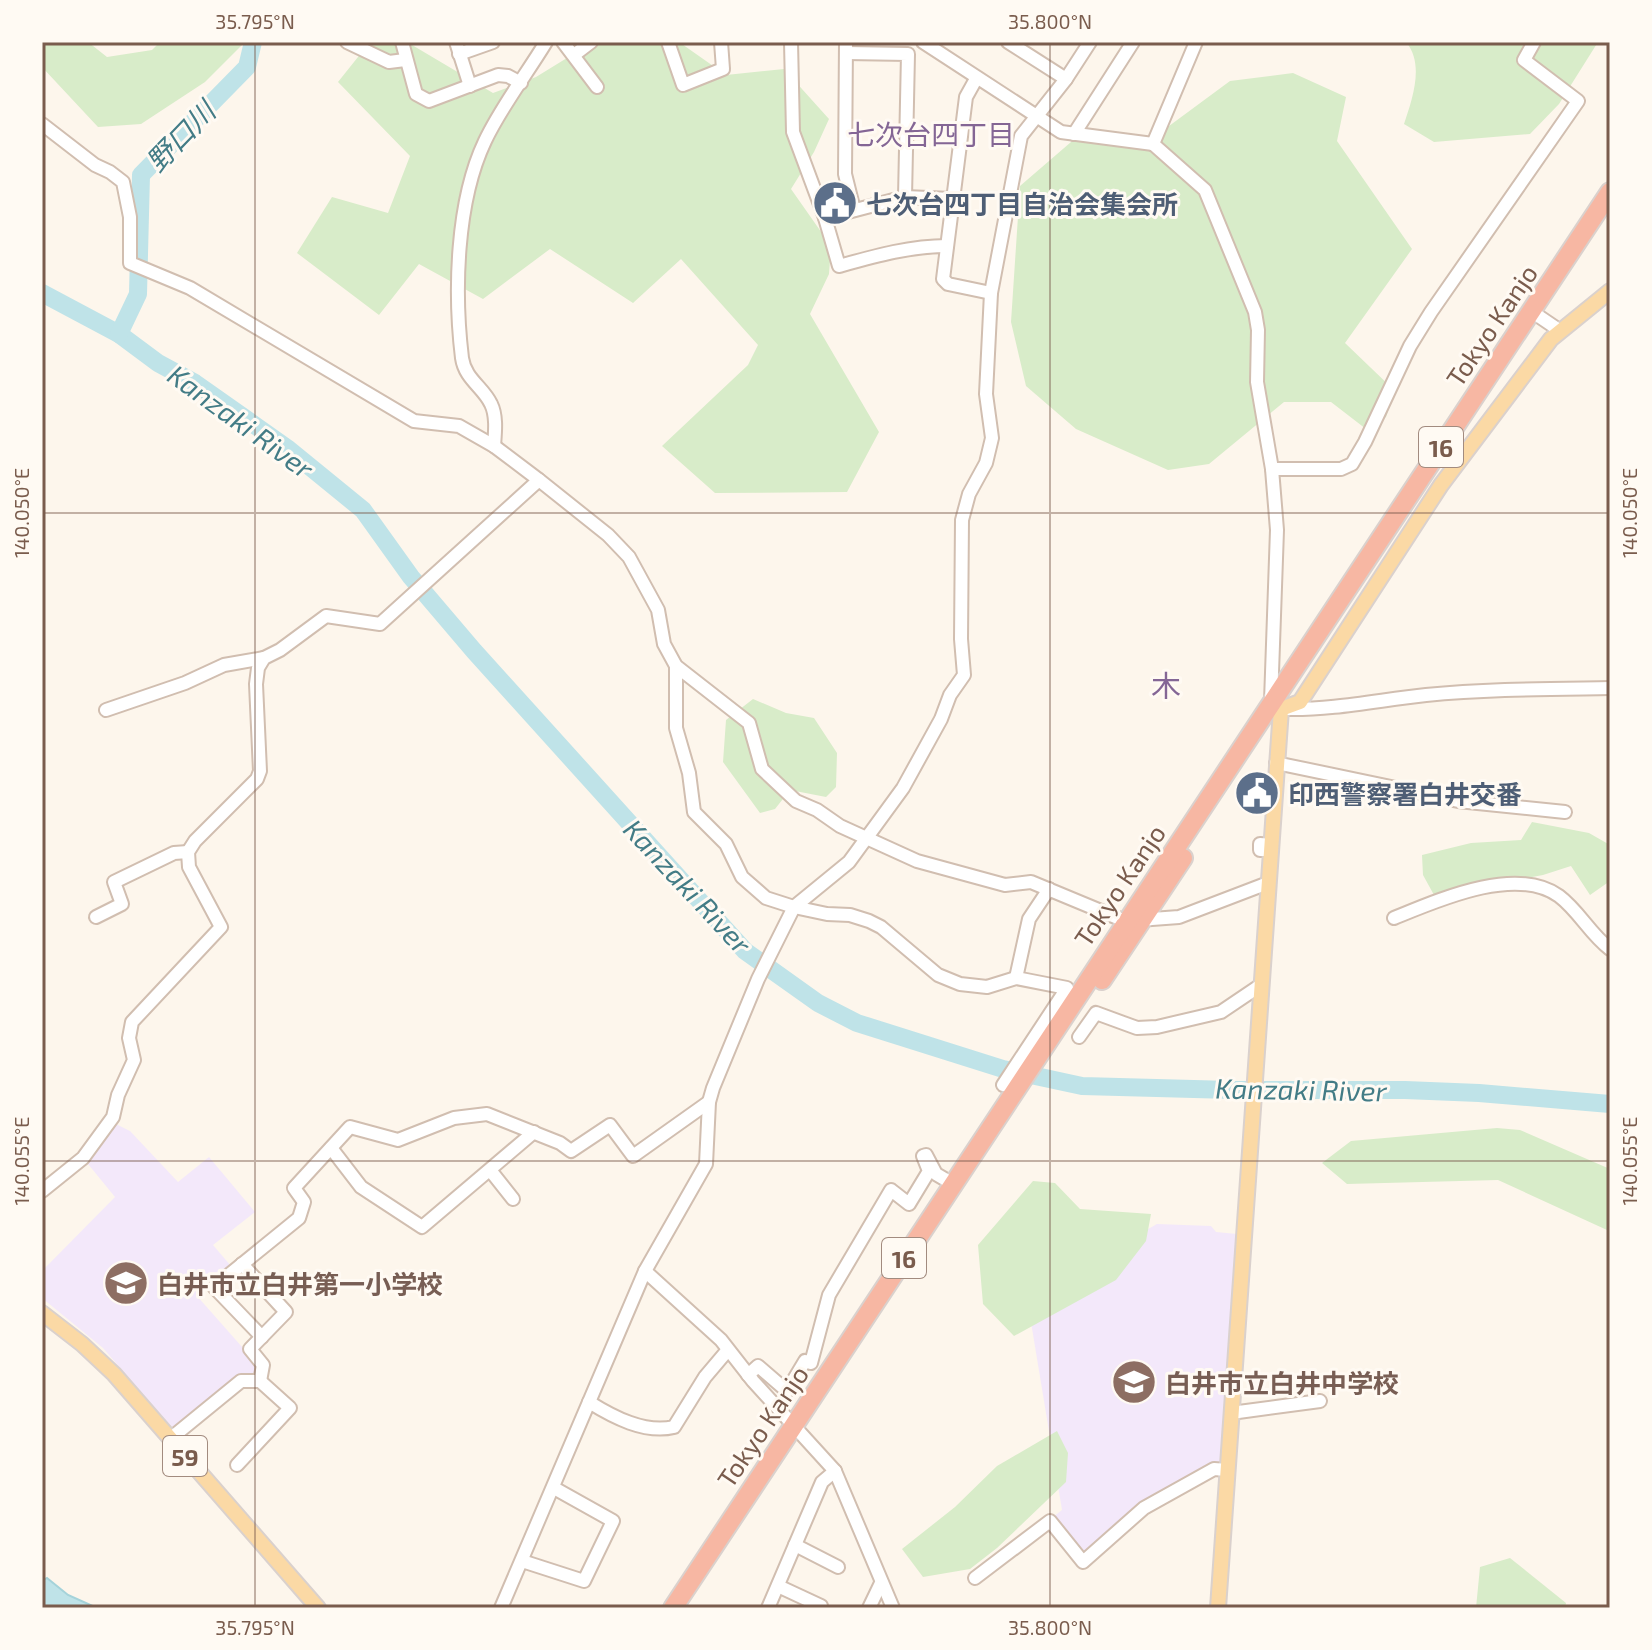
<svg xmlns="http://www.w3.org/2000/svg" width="1652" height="1650" font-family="'Exo 2','Noto Sans JP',sans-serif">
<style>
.education{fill:#f3e8fa}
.green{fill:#d8ecc9}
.water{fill:#bfe3e8;stroke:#a5d3da;stroke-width:2}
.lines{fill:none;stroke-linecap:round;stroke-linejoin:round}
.river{stroke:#bfe3e8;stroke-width:18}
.minor-casing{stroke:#d1beb0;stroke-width:16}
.major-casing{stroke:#dad1cd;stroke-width:18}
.highway-casing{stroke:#dad1cd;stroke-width:22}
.minor{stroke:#fff;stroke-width:12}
.major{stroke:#fbd9a5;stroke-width:14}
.highway{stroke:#f7b7a3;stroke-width:18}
.ticks{fill:none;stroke:#7a5c4d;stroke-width:2;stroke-opacity:0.45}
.labels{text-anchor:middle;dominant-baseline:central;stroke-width:6;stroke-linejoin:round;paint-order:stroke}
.shield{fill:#fffaf3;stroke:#a28b7f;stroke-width:2}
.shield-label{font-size:24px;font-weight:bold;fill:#7a5c4d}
.service-label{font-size:26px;font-weight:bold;fill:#4e5e75;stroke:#fffaf3;text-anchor:start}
.street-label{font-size:26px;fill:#7a5c4d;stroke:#fffaf3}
.education-label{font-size:26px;font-weight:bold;fill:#785e54;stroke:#fffaf3;text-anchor:start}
.neighbourhood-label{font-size:28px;fill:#846695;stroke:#fffaf3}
.water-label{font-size:28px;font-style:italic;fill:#437c86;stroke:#fffaf3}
.quarter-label{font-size:30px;fill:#846695;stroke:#fffaf3}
.neatline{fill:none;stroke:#7a5c4d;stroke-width:3}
.ticks-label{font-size:20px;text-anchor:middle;fill:#7a5c4d}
</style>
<rect width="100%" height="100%" fill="#fdf6ec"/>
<g class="education">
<path d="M116,1124l14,7 48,51 31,-25 46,55 -42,33 18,21 -34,30 60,68 -3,4 1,3 -7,6 -8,-1 -68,52 -69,-80 -61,-50v-27l73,-74 -27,-33 1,-6z"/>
<path d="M1157,1224l54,2 5,6 21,2 -16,231 -7,1 -131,92 -31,-40 10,-8 -35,-212z"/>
</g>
<g class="green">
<path d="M42,42h46l19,15 45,-7 8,-8h85l-40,40 -64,42 -43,3 -56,-60z"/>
<path d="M370,42h37l86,51 43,-16 57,-35h86l47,33 58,-6 45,50 -15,33 -23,37 40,57 -2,28 -19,40 69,118 -32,60 -132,1 -53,-47 86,-81 10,-20 -77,-86 -48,44 -83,-54 -67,50 -64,-35 -40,51 -82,-62 35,-56 56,16 22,-57 -72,-74z"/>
<path d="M1406,42h192l-39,62 -29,30 -96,8 -30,-18c8,-24 21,-60 2,-82z"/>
<path d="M1293,73l53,24 -9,44 75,108 -67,94 50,48 -9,26 -20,12 -35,-27h-47l-75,62 -41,6 -92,-41 -50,-43 -15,-64 9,-136 58,-50 68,7 84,-62z"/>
<path d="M753,699l33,14 28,5 23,35 -1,34 -10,10 -36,-7 -15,19 -15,4 -37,-51 3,-42z"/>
<path d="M1532,822l57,11 21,12v36l-20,14 -19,-29 -28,9 -109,20 -11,-20 -1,-20 49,-12 50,-3z"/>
<path d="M1497,1128l23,2 90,39v58l-3,3 -109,-50 -151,4 -25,-21 29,-22z"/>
<path d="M1033,1181l22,2 25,26 71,5 -5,27 -30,39 -102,56 -31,-32 -5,-59z"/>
<path d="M1057,1431l11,22 -2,29 -69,66 -27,21 -47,8 -21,-28 53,-42 42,-41z"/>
<path d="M1510,1558l56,45 -1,5h-89l4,-41z"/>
</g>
<path class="water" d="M47,1578l21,17 29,13h-55v-27z"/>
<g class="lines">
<g class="river">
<path d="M42,293l77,41 39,29 37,20 92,65 76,62 48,67 63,74 271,300 73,52 39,20 146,46 79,17 149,4h174l74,3 131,11"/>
<path d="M119,334l19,-40 3,-119 106,-108 6,-25"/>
</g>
<g class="minor-casing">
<g id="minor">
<path d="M347,42l42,20 16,-2"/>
<path d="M402,42l14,52 13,7 69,-26 10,1 13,7"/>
<path d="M456,42l14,44"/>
<path d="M563,42l34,45"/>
<path d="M668,42l15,43 40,-16 -2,-27"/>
<path d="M791,42l2,90 32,86 14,48c36,-10 71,-20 108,-20"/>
<path d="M846,42l-1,132 9,36"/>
<path d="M923,42l138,90 92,12 43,-102"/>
<path d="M1008,42l58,37"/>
<path d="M846,53l62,1 -3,143"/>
<path d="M459,54l34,-12"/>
<path d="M574,55l17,-13"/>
<path d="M976,79l-10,18 -23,182 5,5 43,9"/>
<path d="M42,124l53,41 15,7 13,10 7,35v46l60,25 224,133 45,5 35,20 45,34 69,55 21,22 29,53 6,34 12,22 73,57 13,46 34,32 21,9 23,16 77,35 88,24 26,-3 94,39 54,-4 89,-34"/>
<path d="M1074,134l59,-92"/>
<path d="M1153,144l52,46 50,122 3,18 -1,52 15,87 5,61 -6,171"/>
<path d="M825,218l80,-21 47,2"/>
<path d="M1531,311l28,19"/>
<path d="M494,446c1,-13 3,-30 -3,-42 -8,-17 -26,-25 -29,-46 -8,-66 -6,-156 23,-217 16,-34 41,-66 61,-99"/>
<path d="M1272,469h69l11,-5 13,-22 45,-96 21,-34 147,-211 -54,-41 10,-18"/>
<path d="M676,666v62l13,45 5,39 32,32 16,33 24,21 28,9 33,7 23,1 19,6 12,6 57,48 22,9 27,3 29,-9 51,10 -64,97"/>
<path d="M1286,709c48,1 93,-9 140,-14 61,-6 123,-6 184,-7"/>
<path d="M106,710l79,-27 39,-18 40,-7"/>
<path d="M1276,763l182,38 107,11"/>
<path d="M1270,850h-10v-6l10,1"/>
<path d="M96,917l26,-13 -8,-22 60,-29 14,-1"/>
<path d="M1394,918c44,-18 122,-53 165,-22 20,15 31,38 51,53"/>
<path d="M1016,978l13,-59 20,-30"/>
<path d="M1079,1037l17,-24 41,15 20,-1 64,-15 40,-27"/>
<path d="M331,1148l30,39 61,40 112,-95"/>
<path d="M490,1170l23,29"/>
<path d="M42,1191l41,-33 30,-41 5,-22 16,-35 -5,-22 3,-16 89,-95 -32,-60 -1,-15 7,-11 62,-62 3,-8 -4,-87 2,-16 6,-10 16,-8 46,-34 54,8 159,-144"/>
<path d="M645,1271l76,69 32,41 82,90 58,137"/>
<path d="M262,1337l-48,-50 85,-69 5,-16 -10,-14 56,-61 48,13 56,-22 33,-4 73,29 11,8 39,-26 23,31 76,-54"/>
<path d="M748,1375l10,-9 29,25 18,-30 6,2 18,-68 62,-105 18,14 20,-33 -6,-15 3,-1 10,19 17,10"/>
<path d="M589,1402c24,15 56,32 85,25l31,-50 22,-26"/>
<path d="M1231,1413l89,-12"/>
<path d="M170,1439l71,-58h19l3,-16 -13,-16 36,-37 -44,-48"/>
<path d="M237,1465l53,-57 -30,-27"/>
<path d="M795,1545l43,22"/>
<path d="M522,1561l62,20 29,-60 -59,-33"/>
<path d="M975,1578l75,-57 33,41 61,-54 70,-39 13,1"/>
<path d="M778,1586l43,20v2"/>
<path d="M501,1608l144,-337 61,-107 3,-62 4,-14 45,-109 36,-72 55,-45 54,-74 38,-69 9,-24 14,-20 -3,-36 1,-119 7,-26 17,-31 6,-25 -6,-44 5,-101 30,-157 45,-57 24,-37"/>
<path d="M768,1608l54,-126 13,-11"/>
<path d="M869,1608l12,-25"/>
</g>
</g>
<g class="major-casing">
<g id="major">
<path d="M1281,709l19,-7 141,-217 110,-146 59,-48"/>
<path d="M42,1313l40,31 32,30 204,234"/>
<path d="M1218,1608l63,-899"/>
</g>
</g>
<g class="highway-casing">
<g id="highway">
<path d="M1102,980l81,-122"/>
<path d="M673,1608l937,-1416"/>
</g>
</g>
<use href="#minor" class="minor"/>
<use href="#major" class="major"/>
<use href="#highway" class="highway"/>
</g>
<path class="ticks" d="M255,42v1566M1050,42v1566M42,513h1568M42,1161h1568"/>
<defs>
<g id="civic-disc" transform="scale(2.3)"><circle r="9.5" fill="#5c6f8a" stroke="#fffaf3"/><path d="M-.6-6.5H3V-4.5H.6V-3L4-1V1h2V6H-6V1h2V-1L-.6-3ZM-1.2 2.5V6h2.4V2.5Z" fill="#fff"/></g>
<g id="school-disc" transform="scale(2.3)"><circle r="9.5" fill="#8d6e63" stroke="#fffaf3"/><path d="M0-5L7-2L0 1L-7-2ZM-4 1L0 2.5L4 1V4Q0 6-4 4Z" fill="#fff"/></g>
</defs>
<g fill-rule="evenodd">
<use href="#civic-disc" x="835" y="203"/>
<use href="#civic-disc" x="1257" y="793"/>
<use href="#school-disc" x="126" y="1283"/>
<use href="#school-disc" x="1134" y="1382"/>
</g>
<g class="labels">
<g class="shield">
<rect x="1419" y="427" width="44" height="40" rx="6"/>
<rect x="882" y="1238" width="44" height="40" rx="6"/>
<rect x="163" y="1436" width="44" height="40" rx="6"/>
</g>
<g class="shield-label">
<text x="1441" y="447">16</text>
<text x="904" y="1258">16</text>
<text x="185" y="1456">59</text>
</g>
<g class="service-label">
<text x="866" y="203">七次台四丁目自治会集会所</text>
<text x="1288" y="793">印西警察署白井交番</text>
</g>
<g class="street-label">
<text transform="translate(1491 325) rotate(-56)">Tokyo Kanjo</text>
<text transform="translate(1119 885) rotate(-56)">Tokyo Kanjo</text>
<text transform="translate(762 1426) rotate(-56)">Tokyo Kanjo</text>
</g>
<g class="education-label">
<text x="157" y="1283">白井市立白井第一小学校</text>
<text x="1165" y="1382">白井市立白井中学校</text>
</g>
<g class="neighbourhood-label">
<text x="931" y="134">七次台四丁目</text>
</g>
<g class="water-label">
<text transform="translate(180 136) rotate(-46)">野口川</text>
<text transform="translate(241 421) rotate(36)">Kanzaki River</text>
<text transform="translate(688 886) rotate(47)">Kanzaki River</text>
<text transform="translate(1301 1089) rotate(1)">Kanzaki River</text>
</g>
<g class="quarter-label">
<text x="1166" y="685">木</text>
</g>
</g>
<rect width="1652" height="1650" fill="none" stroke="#fffaf3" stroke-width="88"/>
<rect x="44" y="44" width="1564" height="1562" class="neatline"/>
<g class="ticks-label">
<text x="255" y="29">35.795°N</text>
<text x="1050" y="29">35.800°N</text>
<text transform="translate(1630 513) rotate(-90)" y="7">140.050°E</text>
<text transform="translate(22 513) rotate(-90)" y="7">140.050°E</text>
<text transform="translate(1630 1161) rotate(-90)" y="7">140.055°E</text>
<text transform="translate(22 1161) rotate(-90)" y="7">140.055°E</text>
<text x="255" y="1635">35.795°N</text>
<text x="1050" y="1635">35.800°N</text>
</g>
</svg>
